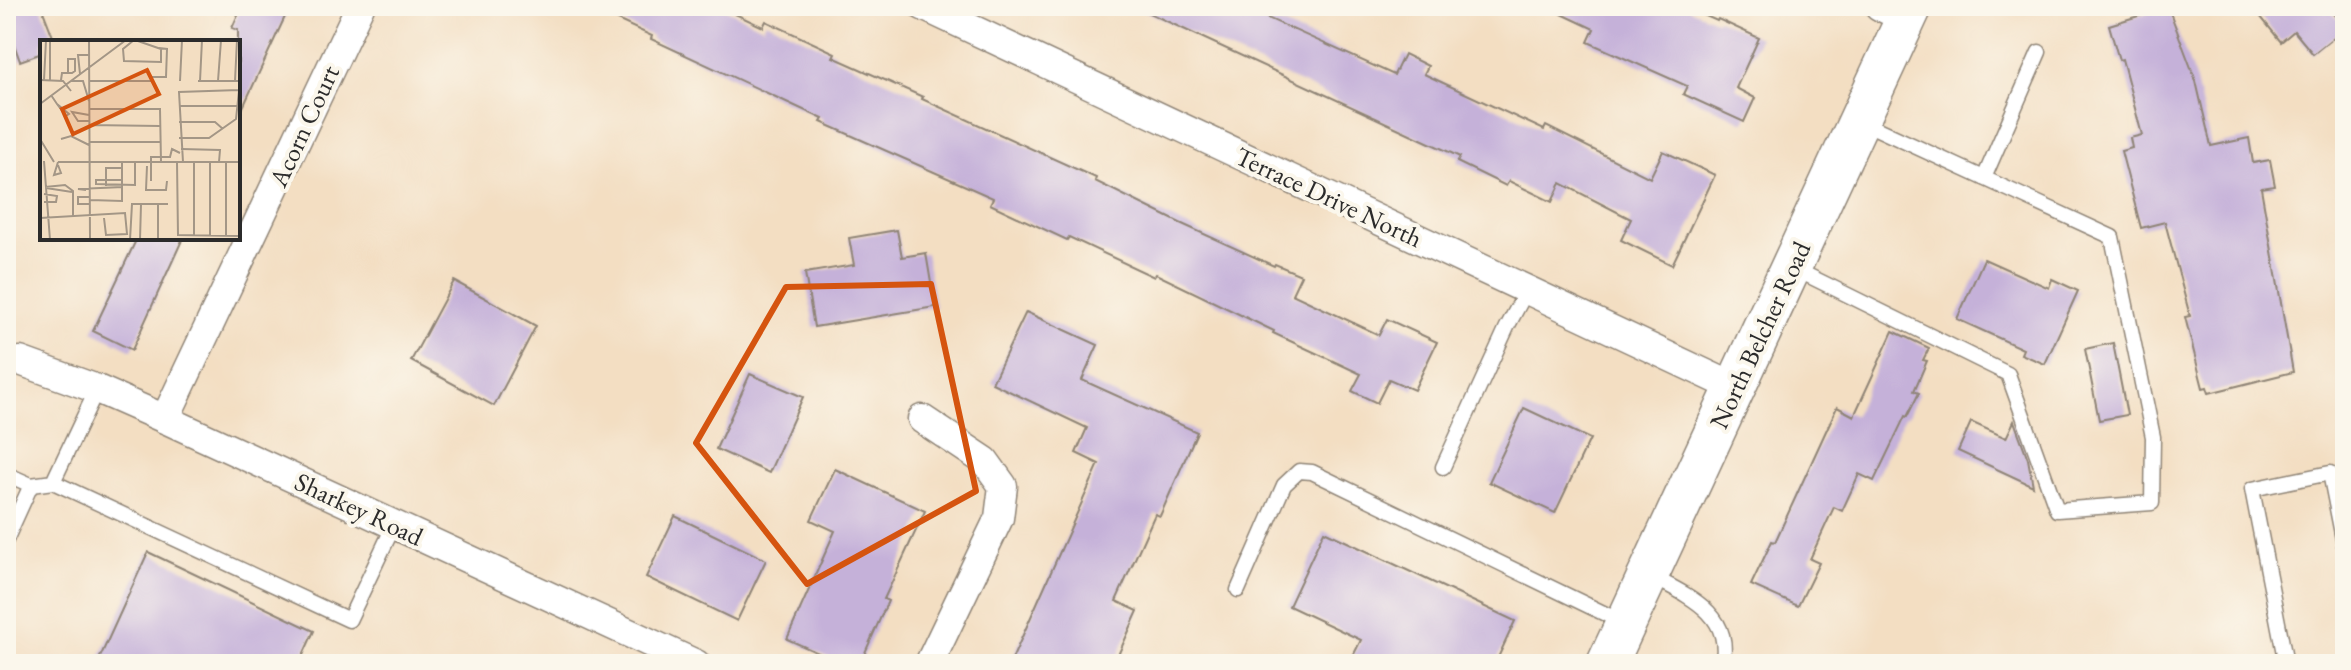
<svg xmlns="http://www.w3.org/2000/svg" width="2351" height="670" font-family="'EB Garamond',serif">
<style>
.building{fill:#c5b1d9}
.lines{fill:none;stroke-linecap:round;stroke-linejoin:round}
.service-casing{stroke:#8f8476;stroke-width:17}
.minor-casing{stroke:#8f8476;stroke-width:31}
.secondary-casing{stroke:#8f8476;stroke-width:43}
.service{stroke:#fff;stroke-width:14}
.minor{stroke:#fff;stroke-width:28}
.secondary{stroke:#fff;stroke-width:40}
.marked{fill:none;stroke:#d5540f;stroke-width:6;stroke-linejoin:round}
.labels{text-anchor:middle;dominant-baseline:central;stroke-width:8;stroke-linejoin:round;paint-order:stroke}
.street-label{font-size:26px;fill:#2b2b2b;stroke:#fbf7ec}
.inset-road{fill:none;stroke:#a39686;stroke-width:2}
.view{fill:#d5540f;fill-opacity:0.15;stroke:#d5540f;stroke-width:4}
.inset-edge{fill:none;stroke:#2b2b2b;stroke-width:4}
</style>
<rect width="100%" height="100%" fill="#fbf7ec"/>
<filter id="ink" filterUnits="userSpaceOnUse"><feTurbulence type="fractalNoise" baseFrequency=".0125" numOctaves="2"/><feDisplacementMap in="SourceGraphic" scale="16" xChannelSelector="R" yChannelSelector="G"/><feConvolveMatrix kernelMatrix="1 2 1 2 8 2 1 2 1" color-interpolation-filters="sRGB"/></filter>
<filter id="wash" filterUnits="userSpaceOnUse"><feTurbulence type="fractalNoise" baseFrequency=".006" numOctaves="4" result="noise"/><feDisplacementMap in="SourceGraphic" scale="32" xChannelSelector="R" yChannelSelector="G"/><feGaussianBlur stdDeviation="1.8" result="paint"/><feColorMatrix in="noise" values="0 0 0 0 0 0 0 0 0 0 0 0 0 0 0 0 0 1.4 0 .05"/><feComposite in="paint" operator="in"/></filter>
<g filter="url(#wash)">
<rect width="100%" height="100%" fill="#f3dec2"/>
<g id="blocks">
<g class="building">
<path d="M6,6h35l14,36h-13v11l-22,8 -14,-39z"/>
<path d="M242,6h48l-52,112v-88l-6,-2z"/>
<path d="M587,6h131l45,21 3,-6 69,32 -2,4 90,40 -1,2 174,79 -1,3 85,42 94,43 1,-2 26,11 -9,19 87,41 8,-16 50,23 -23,48 -25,-11 -12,24 -25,-12 9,-17 -88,-41 1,-2 -118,-57 -2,3 -85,-40 -2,3 -77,-36 3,-6 -172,-76 2,-3 -172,-80 1,-3z"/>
<path d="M1134,6h107l153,69 10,-21 24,12 -4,8 120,56 2,-4 104,52 13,-27 52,24 -43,90 -51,-25 10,-21 -70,-36 -9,19 -43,-21 -3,5 -49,-24 3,-5z"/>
<path d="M1545,6h138l34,15 1,-2 41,19 -23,50 19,10 -11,24 -61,-28 4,-8 -99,-44 6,-13z"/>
<path d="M2252,6h75l18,22 -32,26 -19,-23 -13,11z"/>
<path d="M2168,7l28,74 15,65 38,-8 4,25 17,-3 5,26 -14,2 32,184 -84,21 -2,-6 -4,1 -18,-71 5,-1 -25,-94 -24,6 -20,-77 11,-3 -2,-10 12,-3 -20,-76 -3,1 -10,-35z"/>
<path d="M897,230l5,27 24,-4 9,54 -121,20 -9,-54 49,-8 -5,-27z"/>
<path d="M137,238h46l-51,112 -39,-19z"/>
<path d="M1984,259l65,29 3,-9 26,12 -33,73 -24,-10 2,-5 -66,-30z"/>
<path d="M454,281l82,45 -42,80 -83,-45z"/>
<path d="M1026,312l72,33 -16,35 115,52 -37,84 -5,-2 -39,87 22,10 -24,53h-104l89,-200 -23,-11 11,-25 -95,-45z"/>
<path d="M1893,331l36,17 -6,12 4,1 -13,30 5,2 -12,24 -2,-1 -31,65 -15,-7 -17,37 -8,-4 -24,52 9,4 -21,43 -47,-21 21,-44 3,1 62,-135 17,9z"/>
<path d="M2113,343l14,72 -28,5 -14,-71z"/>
<path d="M750,374l53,23 -34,76 -53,-24z"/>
<path d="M1524,408l66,31 -35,74 -66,-31z"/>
<path d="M2014,421l14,38 5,27 -75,-35 13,-29 35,16z"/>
<path d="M835,469l90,42 -41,88 4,2 -28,63h-17l-56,-25 48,-108 -24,-11z"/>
<path d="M675,516l91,44 -29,61 -91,-44z"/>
<path d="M1324,531l191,90 -20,43h-146l12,-24 -72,-34z"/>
<path d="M148,552l166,79 -15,33h-202z"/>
</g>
</g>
</g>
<g filter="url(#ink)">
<use href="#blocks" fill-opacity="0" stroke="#8f8476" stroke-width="2"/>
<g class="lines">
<g class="service-casing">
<g id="service">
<path d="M1984,178l55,-126"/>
<path d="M1793,268l215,106 49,136 95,-7 1,-66 -41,-200 -252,-116"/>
<path d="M1443,467l64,-140 20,-37"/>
<path d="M6,474l25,11 22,-3 44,-93"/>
<path d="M53,482l296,138 45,-95"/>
<path d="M6,540l25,-55"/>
<path d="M1649,575c37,20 85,38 73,89"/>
<path d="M1238,590l46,-105 15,-14 13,1 310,150"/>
<path d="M2286,664l-34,-175 78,-16 15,76"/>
</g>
</g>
<g class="minor-casing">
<g id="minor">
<path d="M923,6l813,382"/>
<path d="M1879,6l27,13"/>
<path d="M20,361l77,28 68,30 531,245"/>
<path d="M165,419l195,-413"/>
<path d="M922,419l63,42 18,25 -4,32 -70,146"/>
</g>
</g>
<g class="secondary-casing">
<path id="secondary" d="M1607,664l305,-658"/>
</g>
<use href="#service" class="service"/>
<use href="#minor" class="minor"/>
<use href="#secondary" class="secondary"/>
</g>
</g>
<path class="marked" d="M931,284l45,207 -169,93 -111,-141 90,-156z"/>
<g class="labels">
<g class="street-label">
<text transform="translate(304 126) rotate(-65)">Acorn Court</text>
<text transform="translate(1329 197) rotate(25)">Terrace Drive North</text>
<text transform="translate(1760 335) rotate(-65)">North Belcher Road</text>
<text transform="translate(359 509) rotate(25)">Sharkey Road</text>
</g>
</g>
<g transform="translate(40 40)">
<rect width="200" height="200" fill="#f3dec2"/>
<path class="inset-road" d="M10,0v40M49,0l1,200M94,0l-11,9 1,12 37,1v-13l-26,-9M40,34l-2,-19h11M109,37h17l1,-28 -8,-1M0,40l23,1 8,10M4,40l2,-40M21,40l1,-7h10l3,-2v-12h-7v14M31,41h12l6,20M49,41h63M140,41l2,-41M158,41h41M160,41l2,-41M178,41l3,-41M195,41l2,-41M11,55l6,9 9,12 3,-2 -12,-10M0,64l86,-64M139,66h60M49,69h71l1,53M49,75l-17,-3 6,9h11M139,82h36l8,7M49,85l71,1M139,98h30l27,-19 4,-38M0,99l14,23M21,99l10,-3 18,9M49,102h71M141,109l39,1 -1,12M121,117h9l2,-8 8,4M4,121l6,79M18,122l-4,13 7,-2 -3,-8M18,122h182M137,122l1,73 62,1M143,122l-4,-70 60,-2M186,122v74M107,126l-1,24h20l1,-9M111,141v-24h9M56,144l39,1v-23M56,145v-5h26M66,146v-18h16M5,147l20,-2 8,6v27M6,148l26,4M46,150l-8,-1 44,-2v-24M4,154l13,2 -1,6h-12M50,160l32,1v-14M49,164h-11v-7h12M0,178l85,-5 2,21 -21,1 -2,-17M154,195v-73M170,195v-73M118,199v-35M90,200l2,-36h36M100,200l1,-36"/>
<path class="view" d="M107,30l12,24 -86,40 -11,-25z"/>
<rect width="200" height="200" class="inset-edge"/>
</g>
<rect width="2351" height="670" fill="none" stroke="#fbf7ec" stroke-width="32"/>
</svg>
